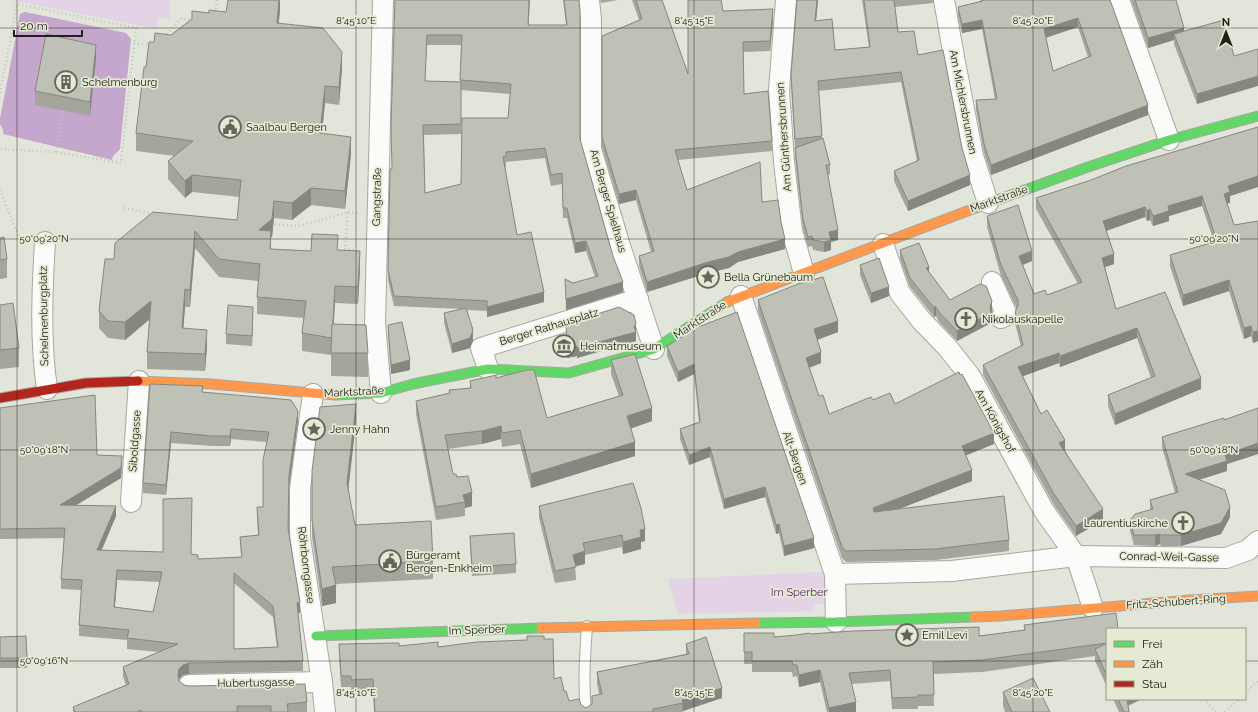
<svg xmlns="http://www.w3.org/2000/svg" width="1258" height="712" font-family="Raleway,sans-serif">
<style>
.green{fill:#e4d2e7}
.water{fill:#c5a6cc}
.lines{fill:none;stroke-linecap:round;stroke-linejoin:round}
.lane-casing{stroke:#a7a9a0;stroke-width:12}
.street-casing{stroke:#a7a9a0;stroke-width:22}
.fast-casing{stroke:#a7a9a0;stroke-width:11}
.slow-casing{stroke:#a7a9a0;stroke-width:11}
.jam-casing{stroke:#a7a9a0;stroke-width:11}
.path{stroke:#c4c5c0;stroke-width:2.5;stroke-dasharray:1 3;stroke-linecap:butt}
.lane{stroke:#fbfbf9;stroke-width:10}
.street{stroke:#fbfbf9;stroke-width:20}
.fast{stroke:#63d668;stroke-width:9}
.slow{stroke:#ff974d;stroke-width:9}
.jam{stroke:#b3261e;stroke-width:9}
.wall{fill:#a4a69d;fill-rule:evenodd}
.shaded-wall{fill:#868780}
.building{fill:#bfc1b7;stroke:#868780;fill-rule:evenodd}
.ticks{fill:none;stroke:#202119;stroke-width:1;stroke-opacity:0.45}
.labels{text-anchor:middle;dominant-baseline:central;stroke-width:3.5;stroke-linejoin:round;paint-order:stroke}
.poi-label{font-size:11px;fill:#202119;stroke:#e5ead4;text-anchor:start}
.street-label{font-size:11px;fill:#202119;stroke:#e5ead4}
.park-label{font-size:11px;fill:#581f68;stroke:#e5ead4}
.ticks-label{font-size:10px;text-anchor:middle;fill:#202119;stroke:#e5ead4;stroke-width:3.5;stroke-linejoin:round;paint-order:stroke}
</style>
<rect width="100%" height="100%" fill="#e2e5d9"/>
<g class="green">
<path d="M10,0h160v19l-11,-2 -2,7v5z"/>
<path d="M824,572l1,31 -11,2 -1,6 -135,3 -10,-35z"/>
</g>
<path class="water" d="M25,12l101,21 5,6 -11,110 -7,7 -1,4 -109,-26v-4l-3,-6v-5l20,-105z"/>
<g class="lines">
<g class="lane-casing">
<path id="lane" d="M586,712c-3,-29 -1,-57 1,-86"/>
</g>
<g class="street-casing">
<g id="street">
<path d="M589,0l2,19v130l29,97 34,103"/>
<path d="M786,0l-7,90 5,72 8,69 12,42"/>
<path d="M944,0l10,57 19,99 15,47"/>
<path d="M1119,0l50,140"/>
<path d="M45,242c-3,49 -5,99 2,147"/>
<path d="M883,244l17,49 21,27 26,27 23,29 74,135 32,45 17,52"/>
<path d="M992,282l15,33 -6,3"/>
<path d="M741,296l94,278 1,48"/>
<path d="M488,369l-7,-21 157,-49"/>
<path d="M381,393l-6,-70 8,-323"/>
<path d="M313,394l-13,94v50l22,144 3,30"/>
<path d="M131,502l8,-121"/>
<path d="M835,574l117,-3 124,-15 150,2 22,-8 10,-9"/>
<path d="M189,685l133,-3"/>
</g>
</g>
<g class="fast-casing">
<g id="fast">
<path d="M978,207l110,-40 81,-27 89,-24"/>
<path d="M335,395l46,-2 32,-9 75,-15 81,4 85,-24 73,-47"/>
<path d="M756,623l80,-1 138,-5"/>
<path d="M316,636l225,-8"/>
</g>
</g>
<g class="slow-casing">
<g id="slow">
<path d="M727,302l251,-95"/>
<path d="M138,381l73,3 124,11"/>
<path d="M974,617l27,-1 189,-16 68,-4"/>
<path d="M541,628l215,-5"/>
</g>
</g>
<g class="jam-casing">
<path id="jam" d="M0,398l86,-15 52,-2"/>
</g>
<g class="path">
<path d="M215,13l2,-13"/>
<path d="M164,37l17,-18 12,1"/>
<path d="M134,43l17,2"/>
<path d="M0,93l17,-89 119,24 -15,135 -65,-11 -56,-3"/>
<path d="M56,152l7,-41"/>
<path d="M0,190l19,47"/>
<path d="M124,208l30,6"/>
<path d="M348,212l9,1"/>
<path d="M271,224l28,2 49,-14 -3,37 11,1"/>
<path d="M1245,693l13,-12"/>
<path d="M1204,699l12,13"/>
<path d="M1225,712l14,-13"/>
</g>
<use href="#lane" class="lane"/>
<use href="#street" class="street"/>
<use href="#fast" class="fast"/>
<use href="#slow" class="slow"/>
<use href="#jam" class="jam"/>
</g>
<g class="wall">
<path d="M280,0v11l-2,12 64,46 -3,36 -14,-2 -3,30 29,21 -6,55 -34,-4 -19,15 -18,-2 -2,19h-1v12l40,2 27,-1 22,18 -2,36 -23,-1 -2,21 35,29v24l-37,-1v-21l-29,-4v-18l2,-15 -47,-4v-17l1,-16 -39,-4 -24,-29 -5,59h-5l-2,22 24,18 -2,24 -58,-2v-17l3,-33 -25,21 -17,-2 -9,-10v-17l15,-52 1,-16 122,-23 3,-23 -48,-5 -7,6 -17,-19v-18l7,-5 -39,-5v-18l10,-66 8,-25 17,-7 38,-22 17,-1z"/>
<path d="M395,0l133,25h38l-3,-25h16l1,139 43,153 -57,18 -1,-31 8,4 22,-6 -9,-26 -11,2 -8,-35h-4l-1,-34 -11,2 -6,-28 -39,4v5h-1l12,68 27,67 -57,15v-6l-20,-1 6,30 -3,8 -18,5 -8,-30v-10l18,-4 -68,-3 -6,-26v-10l4,-101zM427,45h34l-1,37 -35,-1zM461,90l49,4 -2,24 -47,66 -36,9 -1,-58 37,-1z"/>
<path d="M600,0h18l-17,3z"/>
<path d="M632,0h30l26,74 35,-63 50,9 -3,31 -27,1 1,42 28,47v10l-94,9 9,30 75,12 19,20 4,27 -47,13 -9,6 -21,5 -61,19 -8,-26v-10l12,-4 -15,-52 -17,4 -17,-57v-111l37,-16z"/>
<path d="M797,0h21l-2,21 19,29 34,-3 -7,-47h71v3l-38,4 3,25 20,23 44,93 8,37 -62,26 -14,-30v-10l23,-10 -16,-79 -83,9 4,47 8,27v9l-2,1 10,65 -7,2v8l-7,2 -11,-2 -1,-4 -4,1 -5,-18 -8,-71v-9l-4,-65v-10z"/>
<path d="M980,0h130l38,115 -157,60 -7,-22 -8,-43v-10l19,-1 -13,-70 -20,4 -4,-17v-9l23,-6zM1078,27l10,30 -35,14 -7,-33z"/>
<path d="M1131,0h45l8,31 40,-11 -27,84 -23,-60v-4l-26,8z"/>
<path d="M96,59l-6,57 -55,-11v-14z"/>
<path d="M1258,127v60l-28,9v7h-3l7,22 24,-4v120l-5,2 -2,-7 -7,3 -15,-48 -46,15 -13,-40v-11l44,-13 -12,-36 -33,10v5l-16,5 -3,-6 -3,1 -2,-4 -39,14 8,33 -9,3 11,42 49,-17 36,97 -86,36 -7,-19v-11l43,-17 -14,-40 -77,29 -1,-4 -36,13 18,38 24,36 38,70 -27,16 -22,-31 -71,-130v-10l38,-18 -6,-24v-11l2,-3 -16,-33 -14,-49v-11l45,45 -9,4 11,29 13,1 31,-11 -42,-75v-11z"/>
<path d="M0,238l7,21v19l-7,1z"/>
<path d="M900,250l29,22 21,28 42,11 -1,3v9l-34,18 -18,-19 -3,-6 -2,1 -24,-30 -10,-28z"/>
<path d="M860,265l29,31 -18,7 -11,-28z"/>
<path d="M758,300l80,32 -21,8 4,23 -12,5 10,28 10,18 44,-14 22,4 99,40 -28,11 6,26 -74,28 111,31v11l-73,9 -90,2 -4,-4 -84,-247z"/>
<path d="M0,305l19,43v19l-19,2z"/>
<path d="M253,316l-1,30 -26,-2v-10z"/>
<path d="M566,324l70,9v8l-59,17v-2l-10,2z"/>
<path d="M388,325l22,45 -19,4 -3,-39z"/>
<path d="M696,328l118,220 -30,8 -5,-23 -3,1 -11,-37 -41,12 -14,-52 -21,8 -9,-26v-10l19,-7 -5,-48 -16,8 -11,-26v-10z"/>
<path d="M611,360l41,61 -21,7 4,28 -104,32 -11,-44 -18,3 -1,-8 -19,5 -34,5 5,25 4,3 15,29 -7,2v8l-29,4 -20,-106v-13l33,-8v-3l21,-2v-7l26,-3 51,40 72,-22 -8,-22z"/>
<path d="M150,384l53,8 95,29 -9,66v41l11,85h-2l5,48v10l-114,3 -6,1 -4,4v2l5,4 5,1 118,16v10h-234v-5l53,-22 -3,-8v-10l36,-15 -32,-3v-9l-48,-4v-11l2,-35 -20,-1v-10l3,-41 -64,1v-131l97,47 25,11 -1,12 -45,27 40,11 -14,34 89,4 7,5 43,-2 -1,-20 18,-2 -1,-17v-11h6l4,-65 -36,-3 -1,7h-18l-41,-3 -5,52 -23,-2v-10zM117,580l43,2 -7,30 -38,-5zM234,583l39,34 4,30 -43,2z"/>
<path d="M1258,408v46l-31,10v7l-28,9 31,37 -9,17 -40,12h-20l-1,-2 -5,2 -21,-1 -4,-14v-11l20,-10v-10l25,-7 -13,-46v-10l62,-17z"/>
<path d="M356,422l-8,68 7,35 78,36v18l-98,5 1,19 -14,3 -10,-69v-66z"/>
<path d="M539,506l106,35 -4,1v7l-18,5 -1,-7 -37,8v9l-10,2 1,14 -21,3 -16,-65z"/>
<path d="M470,536l46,28v9l-44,3 -2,-30z"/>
<path d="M1024,625l83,4v58l-12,-26v-5l-113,16 -49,2 1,32h-16v3h-26l-2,-28 -38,3 4,28h-29l-7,-30 -21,5 -2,-11 -4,1 -1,-5h-40v-8h-8v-31l30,4 36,-3 169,2 45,-6z"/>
<path d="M0,637l27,21v10h-27z"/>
<path d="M544,639l10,40 10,12 5,10 12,4 5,3 6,-4 7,-9 -2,-12v-11l89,-18v-10l36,54 -39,13v1h-309l-1,-22 -22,1v-4h-10l-2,-32v-11l99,3z"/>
<path d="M1003,692l47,20h-45l-2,-6z"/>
<path d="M1113,699h29l-14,7 1,6h-10z"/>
</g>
<g class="shaded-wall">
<path d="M279,0h1v11l-3,29v-17z"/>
<path d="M529,0h1l-2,35v-10z"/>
<path d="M817,0h1l-3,32v-11z"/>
<path d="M773,9v11l-3,31v-10z"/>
<path d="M1078,18v9l-34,11v-9z"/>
<path d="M982,20v9l-20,4v-9z"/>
<path d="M1184,28v9l-10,-3v6l-26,8v-10z"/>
<path d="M96,45v14l-6,57v-14z"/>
<path d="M342,52v17l-3,36v-18z"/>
<path d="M1258,76v10l-61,18v-10z"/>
<path d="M325,86v17l-5,47v-17z"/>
<path d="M1148,105v10l-157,60v-10z"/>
<path d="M351,137v17l-6,55v-18z"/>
<path d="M192,175v17l-7,6v-17z"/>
<path d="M970,175v10l-62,26v-10z"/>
<path d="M1258,176v11l-28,9v7l-6,1v-10l4,-8z"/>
<path d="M311,188v17l-19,15v-17z"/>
<path d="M636,190v10l-17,4v-10z"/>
<path d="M1202,196v10l-33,10v5l-16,5v-10l15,-10z"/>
<path d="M274,201v17l-2,19h-1v11l-1,18v-17l-11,-19z"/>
<path d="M1145,207v10l-42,15v-11z"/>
<path d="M1150,209v11l-3,1v-10z"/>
<path d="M838,230v10l-7,2v8l-7,2v-10l5,-10z"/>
<path d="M195,231v17l-5,59v-17z"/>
<path d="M785,239v10l-47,13 -9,6 -21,5 -61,19v-10l91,-30z"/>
<path d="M586,241v10l-11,2v-10z"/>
<path d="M360,251v17l-2,36v-17z"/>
<path d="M1032,251v10l-13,5v-10z"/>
<path d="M1114,254v10l-12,4v-10z"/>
<path d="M929,267v10l-3,-9z"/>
<path d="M1229,280v11l-46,15v-11z"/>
<path d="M623,282v10l-57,18v-11z"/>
<path d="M335,286v17l-3,52v-17z"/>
<path d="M889,287v9l-18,7v-10z"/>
<path d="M185,289v18l-3,39v-18z"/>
<path d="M544,292v10l-57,15v-10z"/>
<path d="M151,301v17l-26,22v-18z"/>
<path d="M992,301v10l-1,3v9l-34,18v-10l33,-24z"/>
<path d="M253,307v9l-1,30v-10z"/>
<path d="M934,307h2v9l-2,1z"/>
<path d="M838,321v11l-24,9v-12z"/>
<path d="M636,323v18l-59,17v-10l57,-21z"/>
<path d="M1251,326v10l-7,3v-11z"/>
<path d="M1137,328v10l-77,29v-11z"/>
<path d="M207,330v17l-2,24v-17z"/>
<path d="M473,330v10l-3,8 -18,5v-9z"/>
<path d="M1258,331v10l-5,2v-11z"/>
<path d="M577,346v10l-10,2v-10z"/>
<path d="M821,352v11l-15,6v-11z"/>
<path d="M1059,353v10l-41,15v-11z"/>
<path d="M410,360v10l-19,4v-9z"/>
<path d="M694,364v10l-16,8v-10z"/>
<path d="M1201,378v11l-86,36v-11z"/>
<path d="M356,404v18l-9,79v-18z"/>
<path d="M652,408v13l-25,9v-14z"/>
<path d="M298,411v10l-9,66v-11z"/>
<path d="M501,426v13l-19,5v-13z"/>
<path d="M231,429v10l-1,7v-10z"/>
<path d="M171,432v11l-5,52v-10z"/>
<path d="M994,433v11l-32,13v-11z"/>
<path d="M1065,440v10l-6,3v-10z"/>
<path d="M635,442v14l-104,32v-14z"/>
<path d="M1258,443v11l-31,10v7l-42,13v-10l40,-19z"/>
<path d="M710,447v10l-21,8v-10z"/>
<path d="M122,456l-1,22 -61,37v-10z"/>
<path d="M972,470v11l-99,38v-11z"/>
<path d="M765,487v10l-41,12v-10z"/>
<path d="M472,492v14l-7,2v-6l-2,-7z"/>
<path d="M116,506v10l-19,44v-10z"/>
<path d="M1230,507v10l-9,17 -40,12v-11z"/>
<path d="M1103,509v11l-27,16v-10z"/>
<path d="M779,524v9l-3,1v-9z"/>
<path d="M645,529v12l-4,1v7l-18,5v-12l17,-12z"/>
<path d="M1160,534v10l-5,2v-11z"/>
<path d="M814,538v10l-30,8v-10z"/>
<path d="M585,551v13l-12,3v-12z"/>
<path d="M117,570v10l-3,37v-10z"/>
<path d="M336,585v18l-14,3v-17z"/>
<path d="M300,602v11h-3v-10z"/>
<path d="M189,663v11l-6,1 -4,4 -1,-4 1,-6 4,-4z"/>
<path d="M820,670v12l-21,5v-12z"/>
<path d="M722,688v10l-39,13 -1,-11z"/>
<path d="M1126,699h16l-16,7z"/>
<path d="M856,702v10h-27v-4z"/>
</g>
<g class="building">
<path d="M228,0h51l-2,23 46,5 19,24 -3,35 -14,-1 -5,47 31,4 -6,54 -34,-3 -19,15 -18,-2 -2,18 -13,11 12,1 -1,18 41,2 1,-17 26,1 -1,15 23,1 -2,36 -23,-1 -3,52 -30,-5 4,-32 -49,-4 3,-33 -41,-5 -24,-28 -5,59 -5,-1 -3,39 25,2 -2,24 -58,-2 4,-51 -26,21 -17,-1 -9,-10 6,-52h9l1,-16 38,-31 84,8 4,-40 -49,-5 -7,6 -17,-20 25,-20 -57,-8 8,-66h2l3,-25h5l1,-9 16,2 21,-16v-8l17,2v-3l17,2z"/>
<path d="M395,0h134l-1,25h39l-3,-25h15l1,10v129l33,117 10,26 -57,17 -1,-20 8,4 25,-7 -12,-35 -11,2 -8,-35h-4l-1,-35 -11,2 -6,-27 -39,4v4l-3,1 14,78 14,-3 13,60 -57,15v-6l-93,-5 -6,-26 2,-101h2l-1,-44zM427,35h35l-2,45 51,4 -3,34h-46l-1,66 -36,9 -2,-68 38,-1v-42l-36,-1z"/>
<path d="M636,0h26l26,74v-74h33l2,11 50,-2 -3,32 -27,1 1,52 24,-3 4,50 -97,9 12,40 73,-28 2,40 16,-2 3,22 4,17 -47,13 -9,5 -21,5 -61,20 -8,-26 15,-5 -18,-61 -17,4 -17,-57v-101l40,-17z"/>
<path d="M797,0h20l-2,21 17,-2 3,31 35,-3 -6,-47h30l4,32 16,-1 4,24 25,-5 19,98 8,27 -62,26 -14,-30 25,-11 -18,-88 -83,9 4,55 -27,3 -4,-65z"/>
<path d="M983,0h127l38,105 -157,60 -7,-21 -8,-44 21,-1 -15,-79 -20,4 -4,-17 25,-6zM1078,18l13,38 -38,15 -9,-42z"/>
<path d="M1135,0h41l8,28 -36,10z"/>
<path d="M1224,20l10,36 24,-7v27l-61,18 -23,-60z"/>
<path d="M46,34l50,11 -6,57 -55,-11z"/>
<path d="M1258,127v49l-30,10 2,6 -6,2 10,31 24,-4v110l-5,1 -2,-6 -7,2 -15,-48 -46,15 -13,-40 47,-14 -15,-45 -34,10 1,5 -16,5 -3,-7 -3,2 -2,-4 -42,14 11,33 -12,4 14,51 49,-17 36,86 -86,36 -7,-19 47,-19 -18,-48 -77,28 -1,-3 -41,14 23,47 6,-4 18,30 -6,3 44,66 -27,17 -22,-32 -71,-129 40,-20 -8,-33 3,-6v-6l-17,-35 -14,-49 31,-11 14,46 -13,5 15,38 11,-4 2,5 35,-13 -46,-84 55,-18 35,-14z"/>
<path d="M823,138l7,27h-4l12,65 -9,2 2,8 -7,2 -11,-2 -1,-4 -4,1 -5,-18 -8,-71z"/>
<path d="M4,237l3,22 -7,1v-22z"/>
<path d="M919,243l10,24 -3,1 24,32 30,-16 6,2 6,15 -2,6 1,6 -34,18 -18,-19 -3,-5h-2l-4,-4 -20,-25 -10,-28z"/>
<path d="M879,258l10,29 -18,6 -11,-28z"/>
<path d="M823,277l15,44 -24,8 7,23 -15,6 13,38 4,-1 6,19 42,-17 2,3 17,-7 5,11 64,-32 1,3 2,-1 32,59 -32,13 10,24 -99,38 1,4 130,-16 5,44 -73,9 -90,2 -4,-4 -84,-247 40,-16z"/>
<path d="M13,303l6,45 -19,2v-45z"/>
<path d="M228,305l25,2 -1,29 -26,-2z"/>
<path d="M619,307l15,8 2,8 -2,4 2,5 -59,16v-2l-10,2 -1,-24z"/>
<path d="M466,308l7,22 -3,8 -18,6 -8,-31z"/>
<path d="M737,312l77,226 -30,8 -5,-22 -3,1 -11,-38 -41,12 -14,-52 -21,8 -9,-26 20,-7 -6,-58 -16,8 -11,-26 29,-18z"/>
<path d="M402,322l8,38 -19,5 -3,-40z"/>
<path d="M332,324l34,1 2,28h-37z"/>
<path d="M635,354l17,54 -25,8 8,26 -104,32 -11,-44 -18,3 -1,-7 -19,5 -37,4 8,39h3l1,3 11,-1 4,16 -9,3 2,7 -29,5 -20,-106 34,-8 -1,-3 22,-2 -1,-7 26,-6v3l31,-8h7l13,48 76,-23 -12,-35z"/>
<path d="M150,384l53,2 -1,6 89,8 7,11 -9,65 -1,52 12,74 -3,1 6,58 -114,2 -6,2 -4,4 -1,6 1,6 5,4 5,1 116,-2 2,18 -20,2 1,8h-17v-6h-34v6h-95l-1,-2 -4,2h-62l-2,-5 56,-23 -6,-17 55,-23 -51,-6 2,-8 -50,-5 3,-45 -21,-1 4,-51 -65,1v-121l95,-13 2,60 25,1 -1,12 -61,37 56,1 -19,44 66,2v-53l29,-1 -1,56 7,1v4l44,-2 -2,-20 19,-2 -2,-28h6v-47l6,-28 -38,-3 -1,7h-18l-41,-4 -5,53 -23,-2zM117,570l45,2 -9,40 -39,-5zM234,573l39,33 5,41 -44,2z"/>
<path d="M356,404l-9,79 8,42 76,-4 2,40 -101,6 4,18 -14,4 -10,-69v-49l8,-64z"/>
<path d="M1258,408v35l-33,12 2,6 -42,13 40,16 5,17 -9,16 -40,12h-20l-1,-1 -5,1h-21l-4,-15 5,-6 18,-5 -3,-9 28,-8 -16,-55 52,-16 10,-3v2z"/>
<path d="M633,483l8,25 4,21 -5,1 1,7 -18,5 -1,-7 -39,8 2,8 -12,4 3,12 -21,4 -16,-65z"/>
<path d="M514,533l2,31 -44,3 -2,-31z"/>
<path d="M1116,613l2,16h-11v47l-12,-27 12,-6 -125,17 -49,2 1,33h-16v2l-26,1 -2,-28 -41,3 7,29 -27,6 -9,-38 -21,5 -2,-10h-4l-1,-4h-40v-9h-8v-19h30v4l23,-2 12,-2 1,1 43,-3 126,-4v9l46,-6 -1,-5z"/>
<path d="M26,636l1,22h-27v-21z"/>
<path d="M527,636h17v3h9l1,40 7,-2 3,14h2l3,10 10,-2 2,6 5,3 6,-4v-8l10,-2 -5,-22 92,-18 -3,-10 20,-7 16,51 -40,12 1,3 -30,6v3h-278l-2,-33 -22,1v-4h-10l-2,-32 60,-1v3l39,-4v5l39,-5 50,-2z"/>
<path d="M1033,678l17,34h-38l-9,-20z"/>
<path d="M1118,699h9l2,13h-5z"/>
</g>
<path class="ticks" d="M17,0v712M356,0v712M694,0v712M1033,0v712M0,28h1258M0,239h1258M0,450h1258M0,661h1107M1245,661h13"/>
<defs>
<g id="building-ring" transform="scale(1.15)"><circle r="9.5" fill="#e5ead4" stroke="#64665c" stroke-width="1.5"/><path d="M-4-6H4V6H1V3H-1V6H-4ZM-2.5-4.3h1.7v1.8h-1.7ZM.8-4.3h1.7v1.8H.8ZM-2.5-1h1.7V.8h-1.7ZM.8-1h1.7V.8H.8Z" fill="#64665c"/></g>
<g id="civic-ring" transform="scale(1.15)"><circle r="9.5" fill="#e5ead4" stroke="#64665c" stroke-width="1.5"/><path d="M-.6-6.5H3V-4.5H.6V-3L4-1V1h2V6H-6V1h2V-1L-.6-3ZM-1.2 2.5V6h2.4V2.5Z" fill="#64665c"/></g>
<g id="sight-ring" transform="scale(1.15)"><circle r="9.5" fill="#e5ead4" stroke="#64665c" stroke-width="1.5"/><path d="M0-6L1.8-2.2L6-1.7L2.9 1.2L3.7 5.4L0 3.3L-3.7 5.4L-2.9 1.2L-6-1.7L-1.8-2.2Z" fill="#64665c"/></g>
<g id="church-ring" transform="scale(1.15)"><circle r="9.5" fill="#e5ead4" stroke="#64665c" stroke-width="1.5"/><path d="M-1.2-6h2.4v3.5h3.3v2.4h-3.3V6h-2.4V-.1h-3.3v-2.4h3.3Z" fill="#64665c"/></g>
<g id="museum-ring" transform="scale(1.15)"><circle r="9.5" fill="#e5ead4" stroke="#64665c" stroke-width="1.5"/><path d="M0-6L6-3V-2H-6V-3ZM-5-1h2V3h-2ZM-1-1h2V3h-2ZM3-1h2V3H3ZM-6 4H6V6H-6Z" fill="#64665c"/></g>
</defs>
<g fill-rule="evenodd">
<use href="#building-ring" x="66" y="82"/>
<use href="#civic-ring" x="230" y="127"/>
<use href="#sight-ring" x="708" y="277"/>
<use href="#church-ring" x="966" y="319"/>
<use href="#museum-ring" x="564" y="346"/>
<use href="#sight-ring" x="314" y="429"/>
<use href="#church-ring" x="1183" y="523"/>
<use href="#civic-ring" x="390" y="561"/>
<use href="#sight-ring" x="907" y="635"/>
</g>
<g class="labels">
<g class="poi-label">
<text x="82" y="82">Schelmenburg</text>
<text x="246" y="127">Saalbau Bergen</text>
<text x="724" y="277">Bella Grünebaum</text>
<text x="982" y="319">Nikolauskapelle</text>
<text x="580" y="346">Heimatmuseum</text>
<text x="330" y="429">Jenny Hahn</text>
<text x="1168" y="523" text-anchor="end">Laurentiuskirche</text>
<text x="406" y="555">Bürgeramt<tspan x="406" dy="13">Bergen-Enkheim</tspan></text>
<text x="922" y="635">Emil Levi</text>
</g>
<g class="street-label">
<text transform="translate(963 102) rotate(79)">Am Michlersbrunnen</text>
<text transform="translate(784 137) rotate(-94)">Am Günthersbrunnen</text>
<text transform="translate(377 197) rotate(-89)">Gangstraße</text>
<text transform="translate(999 199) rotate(-20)">Marktstraße</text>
<text transform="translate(608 201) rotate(74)">Am Berger Spielhaus</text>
<text transform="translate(44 316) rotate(-91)">Schelmenburgplatz</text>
<text transform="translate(700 320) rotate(-33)">Marktstraße</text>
<text transform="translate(549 327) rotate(-17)">Berger Rathausplatz</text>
<text transform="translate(354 392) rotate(-3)">Marktstraße</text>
<text transform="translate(995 421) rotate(61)">Am Königshof</text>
<text transform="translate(135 441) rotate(-86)">Siboldgasse</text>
<text transform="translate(795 458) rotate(71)">Alt-Bergen</text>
<text transform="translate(1169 557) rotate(1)">Conrad-Weil-Gasse</text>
<text transform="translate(306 565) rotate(83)">Röhrborngasse</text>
<text transform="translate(1176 602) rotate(-4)">Fritz-Schubert-Ring</text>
<text transform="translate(477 630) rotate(-2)">Im Sperber</text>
<text transform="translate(256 683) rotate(-1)">Hubertusgasse</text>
</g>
<g class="park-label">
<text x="799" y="592">Im Sperber</text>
</g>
</g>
<g class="ticks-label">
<text x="356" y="24">8°45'10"E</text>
<text x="694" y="24">8°45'15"E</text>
<text x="1033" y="24">8°45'20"E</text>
<text x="44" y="242">50°09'20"N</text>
<text x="1214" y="242">50°09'20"N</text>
<text x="44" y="453">50°09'18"N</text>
<text x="1214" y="453">50°09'18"N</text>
<text x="44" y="664">50°09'16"N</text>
<text x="356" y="696">8°45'10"E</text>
<text x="694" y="696">8°45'15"E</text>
<text x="1033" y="696">8°45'20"E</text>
</g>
<rect x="1106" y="628" width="140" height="72" fill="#e5ead4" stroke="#969a89"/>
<rect x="1114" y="641" width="20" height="6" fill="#63d668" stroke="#969a89"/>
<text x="1142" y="648" font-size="12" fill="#202119">Frei</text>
<rect x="1114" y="661" width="20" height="6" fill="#ff974d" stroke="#969a89"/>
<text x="1142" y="668" font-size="12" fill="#202119">Zäh</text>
<rect x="1114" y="681" width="20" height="6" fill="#b3261e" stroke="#969a89"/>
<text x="1142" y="688" font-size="12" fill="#202119">Stau</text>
<g transform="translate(1226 32)" stroke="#e5ead4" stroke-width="3" paint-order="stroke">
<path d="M0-3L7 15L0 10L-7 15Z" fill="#202119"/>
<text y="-6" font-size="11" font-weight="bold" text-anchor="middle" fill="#202119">N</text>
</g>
<path d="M14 30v6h68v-6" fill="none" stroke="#202119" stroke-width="2"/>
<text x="20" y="30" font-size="12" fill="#202119" stroke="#e5ead4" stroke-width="3" paint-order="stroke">20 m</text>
</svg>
